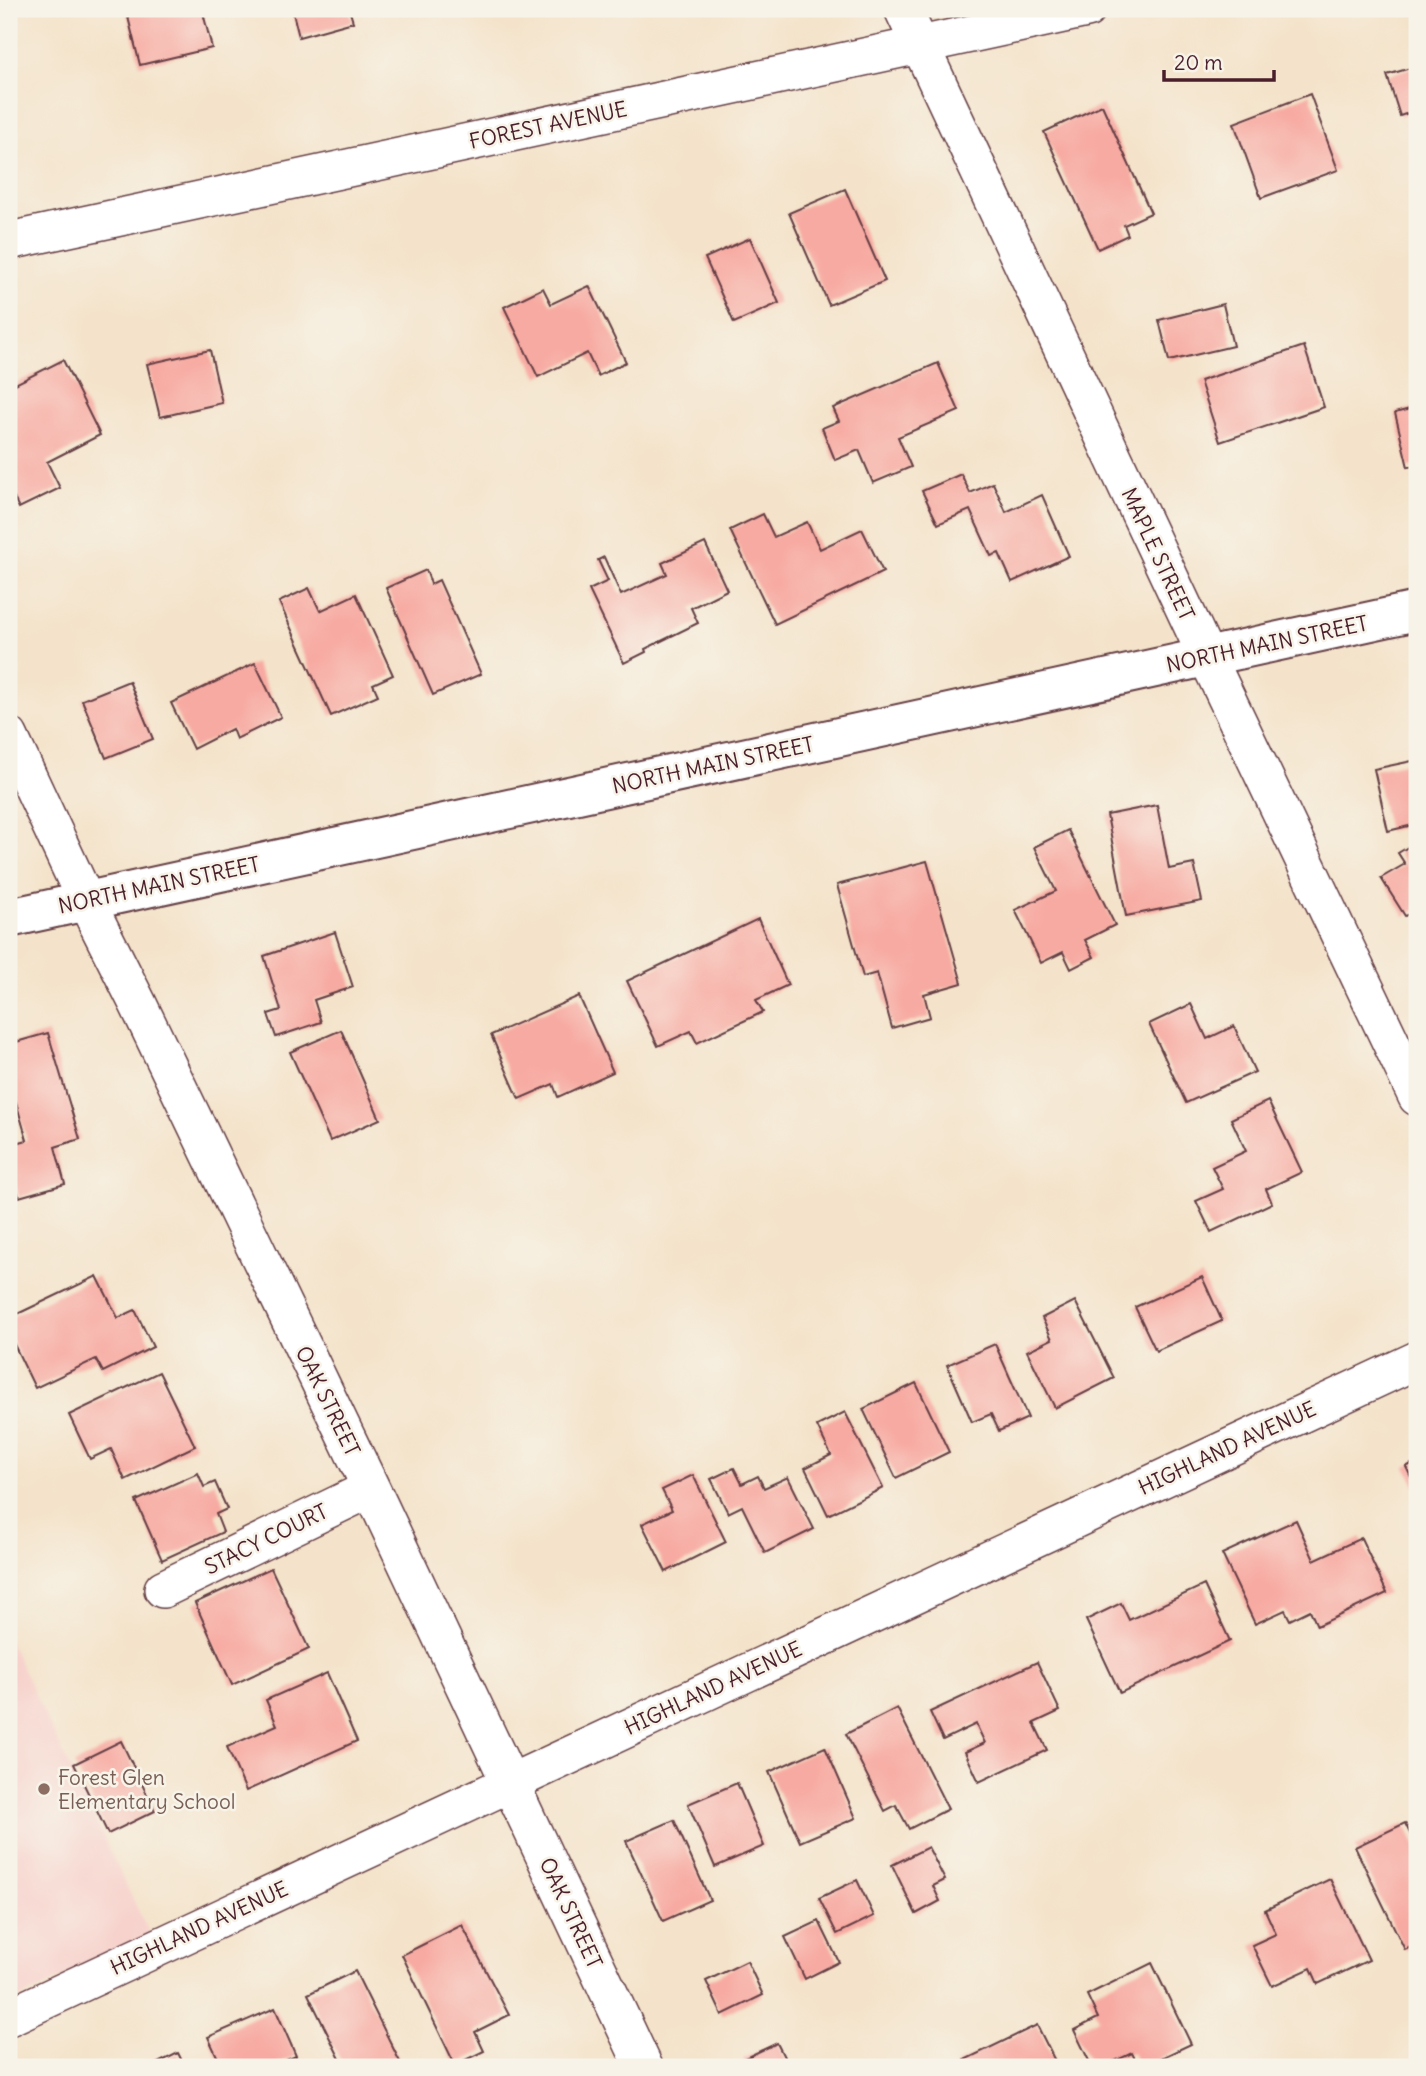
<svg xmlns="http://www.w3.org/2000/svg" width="1426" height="2076" font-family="Delius,sans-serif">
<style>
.built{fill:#f7d0cb}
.building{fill:#f7aaa2}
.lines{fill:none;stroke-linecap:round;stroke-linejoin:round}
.minor-casing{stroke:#643c43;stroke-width:40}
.tertiary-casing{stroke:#643c43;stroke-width:42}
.minor{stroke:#fff;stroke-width:37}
.tertiary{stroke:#fff;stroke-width:38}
.education-dot{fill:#8d6e63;stroke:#f7f3e8;stroke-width:2.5}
.labels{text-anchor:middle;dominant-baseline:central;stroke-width:5;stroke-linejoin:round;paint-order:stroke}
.street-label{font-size:21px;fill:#4a1f2b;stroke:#f7f3e8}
.education-label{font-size:21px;fill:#785e54;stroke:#f7f3e8;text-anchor:start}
</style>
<rect width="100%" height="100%" fill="#f7f3e8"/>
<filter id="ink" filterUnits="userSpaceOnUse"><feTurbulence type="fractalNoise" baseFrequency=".0143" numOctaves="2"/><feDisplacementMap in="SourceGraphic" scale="14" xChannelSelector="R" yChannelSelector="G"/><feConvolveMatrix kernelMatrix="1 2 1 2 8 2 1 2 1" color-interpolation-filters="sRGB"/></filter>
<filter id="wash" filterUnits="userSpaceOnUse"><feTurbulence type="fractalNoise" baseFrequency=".00686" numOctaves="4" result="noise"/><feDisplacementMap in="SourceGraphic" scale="28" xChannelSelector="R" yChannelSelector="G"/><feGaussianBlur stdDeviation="1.57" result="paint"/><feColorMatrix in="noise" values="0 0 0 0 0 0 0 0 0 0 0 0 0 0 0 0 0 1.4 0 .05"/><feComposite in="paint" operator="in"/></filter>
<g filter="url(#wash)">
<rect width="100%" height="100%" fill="#f4e3ca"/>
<path class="built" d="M9,1640l142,297 -142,66z"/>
<g id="blocks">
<g class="building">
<path d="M126,9h76l10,39 -72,17z"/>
<path d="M292,9h69v1l-11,2 3,10 -54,15z"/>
<path d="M1417,66v44l-17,6 -13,-41z"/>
<path d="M1310,94l28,76 -77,28 -27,-75z"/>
<path d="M1102,105l49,108 -27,12 4,10 -30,14 -54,-117z"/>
<path d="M845,189l40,92 -56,24 -40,-92z"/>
<path d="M750,238l29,65 -45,20 -29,-65z"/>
<path d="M589,286l37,76 -28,14 -11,-23 -49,24 -34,-70 39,-19 8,16z"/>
<path d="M1223,304l10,42 -64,15 -10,-41z"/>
<path d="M1304,346l20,61 -104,35 -20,-61z"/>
<path d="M210,350l12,53 -62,14 -13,-53z"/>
<path d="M63,360l37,75 -53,27 13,26 -41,20 -10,-20v-101z"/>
<path d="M938,363l21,48 -61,26 13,30 -38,16 -14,-33 -24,10 -13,-32 17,-7 -6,-13z"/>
<path d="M1417,407v58l-9,2 -13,-54z"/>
<path d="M961,474l9,19 23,-10 13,29 36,-17 27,61 -57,26 -13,-29 -8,3 -21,-46 -32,14 -16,-33z"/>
<path d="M763,514l11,23 33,-15 13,27 42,-20 21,43 -108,52 -45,-94z"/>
<path d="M705,543l22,47 -36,18 7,15 -53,26 1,3 -22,11 -35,-73 19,-9 -10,-21 6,-3 17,38 46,-21 -5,-11z"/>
<path d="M426,570l5,14 8,-4 42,94 -48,21 -47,-107z"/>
<path d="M309,588l11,23 36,-17 37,81 -20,9 5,11 -47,21 -52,-114z"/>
<path d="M255,663l26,54 -45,22 -4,-10 -39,20 -22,-46z"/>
<path d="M129,681l24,58 -47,19 -24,-58z"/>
<path d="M1417,760v64l-29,7 -14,-62z"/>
<path d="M1157,805l12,64 25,-5 8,37 -76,15 -19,-101z"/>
<path d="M1068,830l47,95 -30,15 9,17 -23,12 -8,-17 -22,11 -26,-53 41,-19 -22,-44z"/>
<path d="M1415,843l2,4v62l-12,7 -24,-38 24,-14 -7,-11z"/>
<path d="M927,861l35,122 -38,11 6,23 -38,11 -15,-55 -14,4 -26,-92z"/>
<path d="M758,919l30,66 -32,15 7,12 -66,31 -6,-12 -33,15 -31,-65z"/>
<path d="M335,932l18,55 -39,13 7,22 -45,15 -8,-23 13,-4 -17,-54z"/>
<path d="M579,996l34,76 -55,25 -5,-13 -34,15 -28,-64z"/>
<path d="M1191,1004l16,35 27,-13 21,46 -69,31 -37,-79z"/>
<path d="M341,1030l39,89 -50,22 -40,-89z"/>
<path d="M48,1033l32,106 -25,8 10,37 -46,13 -10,-34v-18l18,-5 -18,-62v-34z"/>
<path d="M1268,1101l34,71 -36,17 6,14 -61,29 -15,-31 27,-12 -11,-22 34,-16 -15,-32z"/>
<path d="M97,1276l21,42 17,-8 18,37 -50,25 -7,-13 -61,29 -26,-54v-16z"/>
<path d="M1202,1277l20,44 -66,30 -21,-44z"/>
<path d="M1075,1301l39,77 -59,30 -28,-57 25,-12 -10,-21z"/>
<path d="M995,1344l33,74 -29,13 -8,-17 -19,8 -25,-57z"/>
<path d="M159,1372l36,74 -70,34 -14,-31 -21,10 -21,-44z"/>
<path d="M916,1383l33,69 -53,26 -33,-69z"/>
<path d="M845,1412l38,76 -55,27 -23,-47 26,-13 -14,-29z"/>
<path d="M1417,1461v28l-11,-22z"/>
<path d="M734,1468l8,16 16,-8 6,12 24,-11 26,52 -49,24 -23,-47 -14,7 -17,-34z"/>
<path d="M198,1473l6,14 11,-5 12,27 -11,5 7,18 -61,28 -26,-59z"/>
<path d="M693,1475l33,67 -60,30 -24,-48 30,-14 -10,-20z"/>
<path d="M1296,1520l18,40 47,-22 26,55 -70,33 -7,-16 -20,10 -5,-10 -30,14 -33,-70z"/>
<path d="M271,1568l38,81 -77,36 -37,-82z"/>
<path d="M1204,1585l26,56 -110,52 -34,-73 35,-17 8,17z"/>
<path d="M1037,1662l23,49 -26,12 13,27 -68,32 -14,-30 20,-9 -9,-19 -33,16 -13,-28z"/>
<path d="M327,1673l30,68 -111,50 -19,-44 50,-22 -11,-25z"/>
<path d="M897,1708l51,101 -39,20 -13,-24 -11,6 -39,-77z"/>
<path d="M121,1741l34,70 -47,23 -34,-70z"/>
<path d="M825,1747l31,71 -56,24 -31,-70z"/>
<path d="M737,1783l27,63 -49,21 -27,-63z"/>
<path d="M674,1820l36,80 -47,21 -37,-80z"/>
<path d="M1405,1823l12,25v96l-12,6 -50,-103z"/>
<path d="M928,1847l17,33 -12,6 7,15 -24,13 -24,-49z"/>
<path d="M1330,1879l39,81 -51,24 -7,-16 -39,18 -20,-41 24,-11 -11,-24z"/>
<path d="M857,1880l17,36 -37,18 -18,-36z"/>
<path d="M819,1921l20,41 -34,17 -20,-42z"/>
<path d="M462,1925l47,90 -34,17 9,19 -29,14 -53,-110z"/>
<path d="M747,1961l16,34 -41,20 -16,-34z"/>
<path d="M1152,1963l39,81 -49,23h-3l-7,-14 -30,14h-10l-18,-37 24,-12 -11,-23z"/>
<path d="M355,1971l46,93 -7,3h-50l-36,-73z"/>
<path d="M275,2008l21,48 -26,11h-48l-14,-30z"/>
<path d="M1037,2025l21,42h-101l-1,-3z"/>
<path d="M777,2043l12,24h-42l-4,-8z"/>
<path d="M178,2053l7,14h-35z"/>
</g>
</g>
</g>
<g filter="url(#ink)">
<use href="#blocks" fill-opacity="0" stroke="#643c43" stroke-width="2"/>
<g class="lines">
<g class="minor-casing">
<g id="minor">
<path d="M903,9l304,648 210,440"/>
<path d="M9,241l1078,-232"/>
<path d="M9,736l77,165 52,103 241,501 265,562"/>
<path d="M163,1589l207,-100"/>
<path d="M9,2017l1408,-657"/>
</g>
</g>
<g class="tertiary-casing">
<path id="tertiary" d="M9,918l1408,-307"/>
</g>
<use href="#minor" class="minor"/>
<use href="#tertiary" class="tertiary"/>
</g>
</g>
<circle class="education-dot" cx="44" cy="1789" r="7"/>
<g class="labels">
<g class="street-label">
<text transform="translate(548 125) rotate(-12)">FOREST AVENUE</text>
<text transform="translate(1158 554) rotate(65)">MAPLE STREET</text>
<text transform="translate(1267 644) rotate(-12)">NORTH MAIN STREET</text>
<text transform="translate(713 765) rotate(-12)">NORTH MAIN STREET</text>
<text transform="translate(159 885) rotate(-12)">NORTH MAIN STREET</text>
<text transform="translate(328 1401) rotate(64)">OAK STREET</text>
<text transform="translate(1227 1448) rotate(-25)">HIGHLAND AVENUE</text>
<text transform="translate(266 1539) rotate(-26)">STACY COURT</text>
<text transform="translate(713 1688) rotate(-25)">HIGHLAND AVENUE</text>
<text transform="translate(571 1913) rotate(65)">OAK STREET</text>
<text transform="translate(199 1928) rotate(-25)">HIGHLAND AVENUE</text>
</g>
<g class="education-label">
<text x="58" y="1777">Forest Glen<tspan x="58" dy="24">Elementary School</tspan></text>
</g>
</g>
<rect width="1426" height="2076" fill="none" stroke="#f7f3e8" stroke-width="35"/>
<path d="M1164 70v10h110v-10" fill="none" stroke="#4a1f2b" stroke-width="3.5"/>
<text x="1174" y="70" font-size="21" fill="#4a1f2b" stroke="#f7f3e8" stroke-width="5" paint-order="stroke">20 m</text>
</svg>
